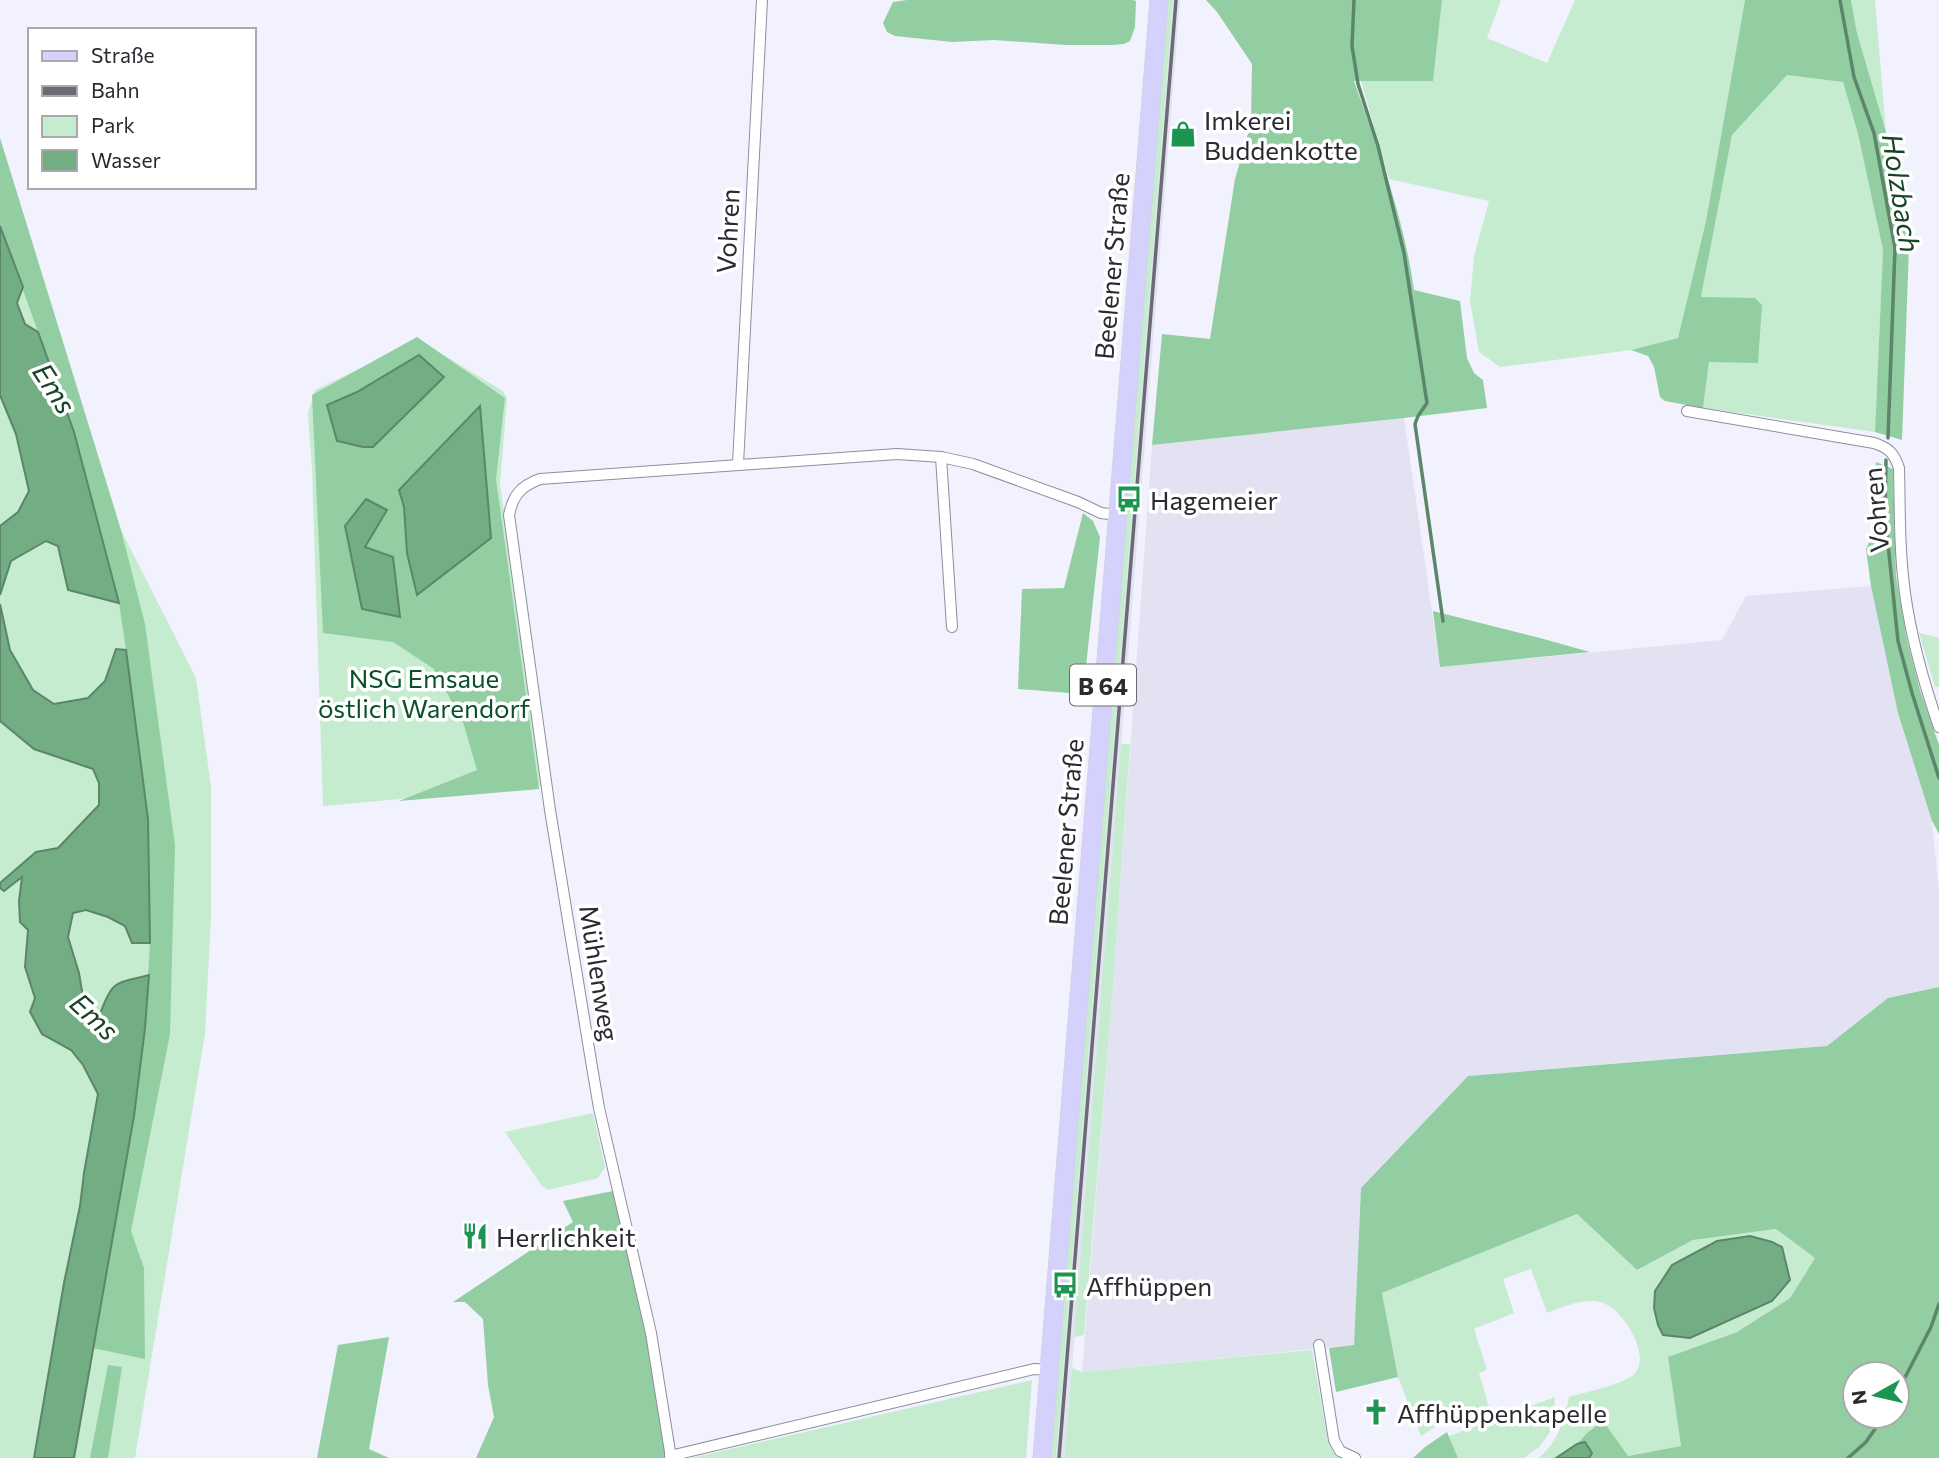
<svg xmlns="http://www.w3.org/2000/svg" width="1939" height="1458" font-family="Commissioner,sans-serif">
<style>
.built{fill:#e2e2f3}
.green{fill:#c5eccf}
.forest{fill:#92cea2;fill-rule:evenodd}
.water{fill:#72ad83;stroke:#5c866a;stroke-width:2}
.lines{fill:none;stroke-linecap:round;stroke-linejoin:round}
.stream{stroke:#5c866a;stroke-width:3.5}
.minor-casing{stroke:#8e8da0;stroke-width:12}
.primary-casing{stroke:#d0d0d2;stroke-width:19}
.minor{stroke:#fff;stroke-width:10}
.primary{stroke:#d4d1fc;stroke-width:18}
.rail{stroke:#6b6b74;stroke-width:3.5}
.labels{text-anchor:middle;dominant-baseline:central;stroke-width:7;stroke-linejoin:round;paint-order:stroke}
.shield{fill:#fff;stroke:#6a6a6f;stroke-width:2}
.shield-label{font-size:24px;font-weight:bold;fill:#2a2a31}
.poi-label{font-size:26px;fill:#2a2a31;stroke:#fff;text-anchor:start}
.street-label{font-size:26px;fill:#2a2a31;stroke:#fff}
.park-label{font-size:26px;fill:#0a5129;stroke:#fff}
.water-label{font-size:28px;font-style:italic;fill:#174327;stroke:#fff}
</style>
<rect width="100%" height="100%" fill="#f2f2fe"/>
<g class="built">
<path d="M1173,0h7l-108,1368 -8,90h-8z"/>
<path d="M1404,418l36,249 282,-27 24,-44 125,-10 27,127 34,108 7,70v96l-51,11 -61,48 -359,30 -107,112 -7,157 -272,27 31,-386 39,-541z"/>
</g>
<g class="green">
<path d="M1168,0h5l-117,1458h-5z"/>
<path d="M1442,0h59l-14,38 60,25 28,-63h170l-39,221 -28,117 -47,12 -131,17 -21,-15 -9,-51 4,-45 15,-55 -100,-22 -28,-98h72z"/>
<path d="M1851,0h24l11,132 -29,-99z"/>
<path d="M1787,74l56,8 15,52 25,116 -8,182 -172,-24 6,-46 -8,-65 31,-162z"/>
<path d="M0,138l121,392 75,148 15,109v129l-6,118 -70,424h-135z"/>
<path d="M419,340l84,51 4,7 -7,86 43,302 -220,20 -11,-336 -4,-57 7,-23z"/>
<path d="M1919,633l20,5v49h-4z"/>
<path d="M1121,744h9l-17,242 -29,349 -10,2z"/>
<path d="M593,1113l12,54 -7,11 -50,12 -6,-4 -37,-54z"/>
<path d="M1577,1214l60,56 56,-30 83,-11 39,29 -25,40 -53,34 -69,25 13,89 -54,10 -40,-23 -10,11 -21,14h-18c20,-15 26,-38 31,-61 17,-5 48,-11 63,-21 23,-17 -10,-70 -32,-74 -18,-4 -37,5 -53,11l-16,-44 -28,10 11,34 -40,16 13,41 -8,3 10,34 -51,18 -17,11 -23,-59 -16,-84z"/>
<path d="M1312,1350l16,92 7,11 10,5h-281l8,-90 10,4z"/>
<path d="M1032,1380l-6,78h-335z"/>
<path d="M1555,1397l-2,25 -4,12 -10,13 -15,11h-66l-9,-22z"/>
</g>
<g class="forest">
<path d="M907,0h225l4,1 -1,26 -5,14 -6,3 -12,1h-46l-72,-5 -42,2 -57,-6 -8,-4 -4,-9 10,-21z"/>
<path d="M1206,0h236l-9,81h-79c24,69 50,136 60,209l46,11 7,57 7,15 9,7 4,28 -83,10 -252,27 10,-111 48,5 25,-160 16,-56 1,-59 -35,-52z"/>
<path d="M1745,0h106l6,33 29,99 23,115 -7,193 -27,-8 8,-182 -25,-116 -15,-52 -56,-7 -55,60 -31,162 54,1 7,7 -4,58 -49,-1 -6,46 -38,-7 -5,-4 -6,-30 -6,-11 -17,-6 47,-12 28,-117z"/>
<path d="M0,138l121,392 24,94 30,221 -5,189 -39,197 13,37 1,91 -52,-11 41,-232 11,-88 5,-85 -2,-124 -22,-169 -7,-47 -45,-171 -74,-206z"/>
<path d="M417,337l88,61 -9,81 43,310 -140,12 78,-31 -14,-48 -29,-53 -41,-27 -70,-9 -11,-238zM357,392l-20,48 -10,-35zM366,499l21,11 -22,37z"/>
<path d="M1876,462l17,7 3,107 11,64 13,50 19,55v89l-7,-13 -34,-108 -27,-127 -5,-37 9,-19z"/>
<path d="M1083,513l10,8 7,16 -17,157 -65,-5 4,-100 42,-1z"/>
<path d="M1433,611l107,27 50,14 -150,15z"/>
<path d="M1939,987v471h-350l3,-5 -7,-11 -8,2 10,-11 16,-12 25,35 53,-10 -13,-89 69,-25 53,-34 25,-40 -39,-29 -83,11 -56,30 -60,-56 -195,79 16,84 -62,15 -7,-44 25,-3 7,-157 107,-112 359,-30 61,-48zM1855,1374h42v42h-42z"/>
<path d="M613,1191l33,143 21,124h-191l18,-41 -6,-32 -5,-66 -18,-17h-12l120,-80 -10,-21z"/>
<path d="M389,1337l-20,112 20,9h-72l21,-113z"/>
<path d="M108,1365l14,2 -14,91h-18z"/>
<path d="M1447,1432l11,26h-45l12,-11z"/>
</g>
<g class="water">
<path d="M0,226l23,61 -6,16 8,21 13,8 36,100 45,171 -51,-13 -10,-44 -12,-5 -35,20 -11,34v-69l18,-14 11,-21 -13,-57 -16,-39z"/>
<path d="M419,355l25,22 -71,70h-10l-26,-6 -10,-36 30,-13z"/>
<path d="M480,406l11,132 -74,57 -10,-42 -3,-46 -5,-17z"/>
<path d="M366,499l21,11 -22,37 28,10 7,60 -38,-8 -17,-83z"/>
<path d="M0,604l10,46 23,40 21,14 34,-6 17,-17 11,-32 10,1 22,169 2,124h-18l-7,-17 -17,-9 -22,-7 -13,3 -5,24 11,36 4,24 14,26 8,5 -5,-14c13,-35 15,-30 49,-39l-4,53 -11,88 -60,342h-40l30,-175 16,-77 4,-33 14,-79 -15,-29 -12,-15 -29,-16 -12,-22 5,-14 -10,-31 3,-37 -8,-8 -1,-21 3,-24 -18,14 -4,-3v-5l36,-31 22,-4 41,-43v-22l-6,-14 -59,-20 -34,-28z"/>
<path d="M1750,1236l22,6 10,5 8,33 -18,21 -82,37 -27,-3 -5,-10 -4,-17 1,-17 17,-26 45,-24z"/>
<path d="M1585,1442l7,11 -3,5h-33l21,-14z"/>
</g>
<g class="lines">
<g class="stream">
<path d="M1354,0l-2,46 6,38 20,62 26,107 23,150 -9,13 -3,8 28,197"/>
<path d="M1840,0l14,77 20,56 21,115 -7,190"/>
<path d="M1886,460l-1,55 13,126 14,52 27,85"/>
<path d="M1897,1393l34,-66 8,-23"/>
<path d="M1848,1458l18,-16 18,-26"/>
</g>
<g class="minor-casing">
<g id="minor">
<path d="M1687,411l187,32c15,5 20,10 25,25 1,36 0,72 4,108 5,52 19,102 36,151"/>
<path d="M941,457l11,170"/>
<path d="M738,464l24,-464"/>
<path d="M1319,1345l15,95 6,11 15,7"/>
<path d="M670,1456l364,-87 15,1"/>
<path d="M671,1458l-20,-125 -52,-225 -7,-41 -42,-257 -41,-295c4,-20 12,-29 31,-36l357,-25 44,3 32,7 105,38 23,11 16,2"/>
</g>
</g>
<g class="primary-casing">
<path id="primary" d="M1042,1458l117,-1458"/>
</g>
<use href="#minor" class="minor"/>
<use href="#primary" class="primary"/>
<path class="rail" d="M1059,1458l117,-1458"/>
</g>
<defs>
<g id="shop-bare" transform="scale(2.1)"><path d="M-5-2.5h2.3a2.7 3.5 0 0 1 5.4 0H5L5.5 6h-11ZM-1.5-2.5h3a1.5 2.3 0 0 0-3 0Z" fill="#1c9551" stroke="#fff" stroke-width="2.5" paint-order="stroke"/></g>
<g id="bus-bare" transform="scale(2.1)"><path d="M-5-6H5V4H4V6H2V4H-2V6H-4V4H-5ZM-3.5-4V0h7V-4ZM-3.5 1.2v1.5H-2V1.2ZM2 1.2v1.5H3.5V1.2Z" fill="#1c9551" stroke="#fff" stroke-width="2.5" paint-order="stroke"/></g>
<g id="restaurant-bare" transform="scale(2.1)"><path d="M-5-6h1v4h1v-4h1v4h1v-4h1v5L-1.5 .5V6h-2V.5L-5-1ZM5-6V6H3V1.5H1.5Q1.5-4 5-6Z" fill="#1c9551" stroke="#fff" stroke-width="2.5" paint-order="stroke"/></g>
<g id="church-bare" transform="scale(2.1)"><path d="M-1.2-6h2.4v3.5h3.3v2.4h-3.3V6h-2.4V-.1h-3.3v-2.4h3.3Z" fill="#1c9551" stroke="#fff" stroke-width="2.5" paint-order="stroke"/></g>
</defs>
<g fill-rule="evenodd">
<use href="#shop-bare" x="1183" y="134"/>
<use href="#bus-bare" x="1129" y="499"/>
<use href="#restaurant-bare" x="475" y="1236"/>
<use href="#bus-bare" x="1065" y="1285"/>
<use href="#church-bare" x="1376" y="1412"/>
</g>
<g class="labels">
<rect class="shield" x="1070" y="664.5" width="66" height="41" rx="5"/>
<g class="shield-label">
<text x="1103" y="685">B 64</text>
</g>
<g class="poi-label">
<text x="1204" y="119">Imkerei<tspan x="1204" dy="30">Buddenkotte</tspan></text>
<text x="1150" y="499">Hagemeier</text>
<text x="496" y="1236">Herrlichkeit</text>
<text x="1086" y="1285">Affhüppen</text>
<text x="1397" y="1412">Affhüppenkapelle</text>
</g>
<g class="street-label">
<text transform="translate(727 231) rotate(-87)">Vohren</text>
<text transform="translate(1111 266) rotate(-85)">Beelener Straße</text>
<text transform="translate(1875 510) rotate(-95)">Vohren</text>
<text transform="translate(1065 832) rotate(-85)">Beelener Straße</text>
<text transform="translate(600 973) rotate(81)">Mühlenweg</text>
</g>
<g class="park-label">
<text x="424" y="677">NSG Emsaue<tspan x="424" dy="30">östlich Warendorf</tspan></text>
</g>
<g class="water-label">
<text transform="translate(1902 193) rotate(81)">Holzbach</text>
<text transform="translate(55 388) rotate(57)">Ems</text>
<text transform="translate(95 1016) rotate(43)">Ems</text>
</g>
</g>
<rect x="28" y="28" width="228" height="161" fill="#ffffff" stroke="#aaaaad" stroke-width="2"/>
<rect x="42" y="51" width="35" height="10" fill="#d4d1fc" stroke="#aaaaad" stroke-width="2"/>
<text x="91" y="63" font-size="21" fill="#2a2a31">Straße</text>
<rect x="42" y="86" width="35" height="10" fill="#6b6b74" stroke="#aaaaad" stroke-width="2"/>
<text x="91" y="98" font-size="21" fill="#2a2a31">Bahn</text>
<rect x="42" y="116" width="35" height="21" fill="#c5eccf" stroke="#aaaaad" stroke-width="2"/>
<text x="91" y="133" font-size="21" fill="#2a2a31">Park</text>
<rect x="42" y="150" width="35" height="21" fill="#72ad83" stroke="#aaaaad" stroke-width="2"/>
<text x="91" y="168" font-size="21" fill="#2a2a31">Wasser</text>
<g transform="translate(1876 1395) rotate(262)"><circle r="33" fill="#ffffff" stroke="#aaaaad" stroke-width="2"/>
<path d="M0-5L12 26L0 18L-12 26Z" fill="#1c9551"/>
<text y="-10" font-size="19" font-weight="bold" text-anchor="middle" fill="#2a2a31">N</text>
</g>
</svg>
